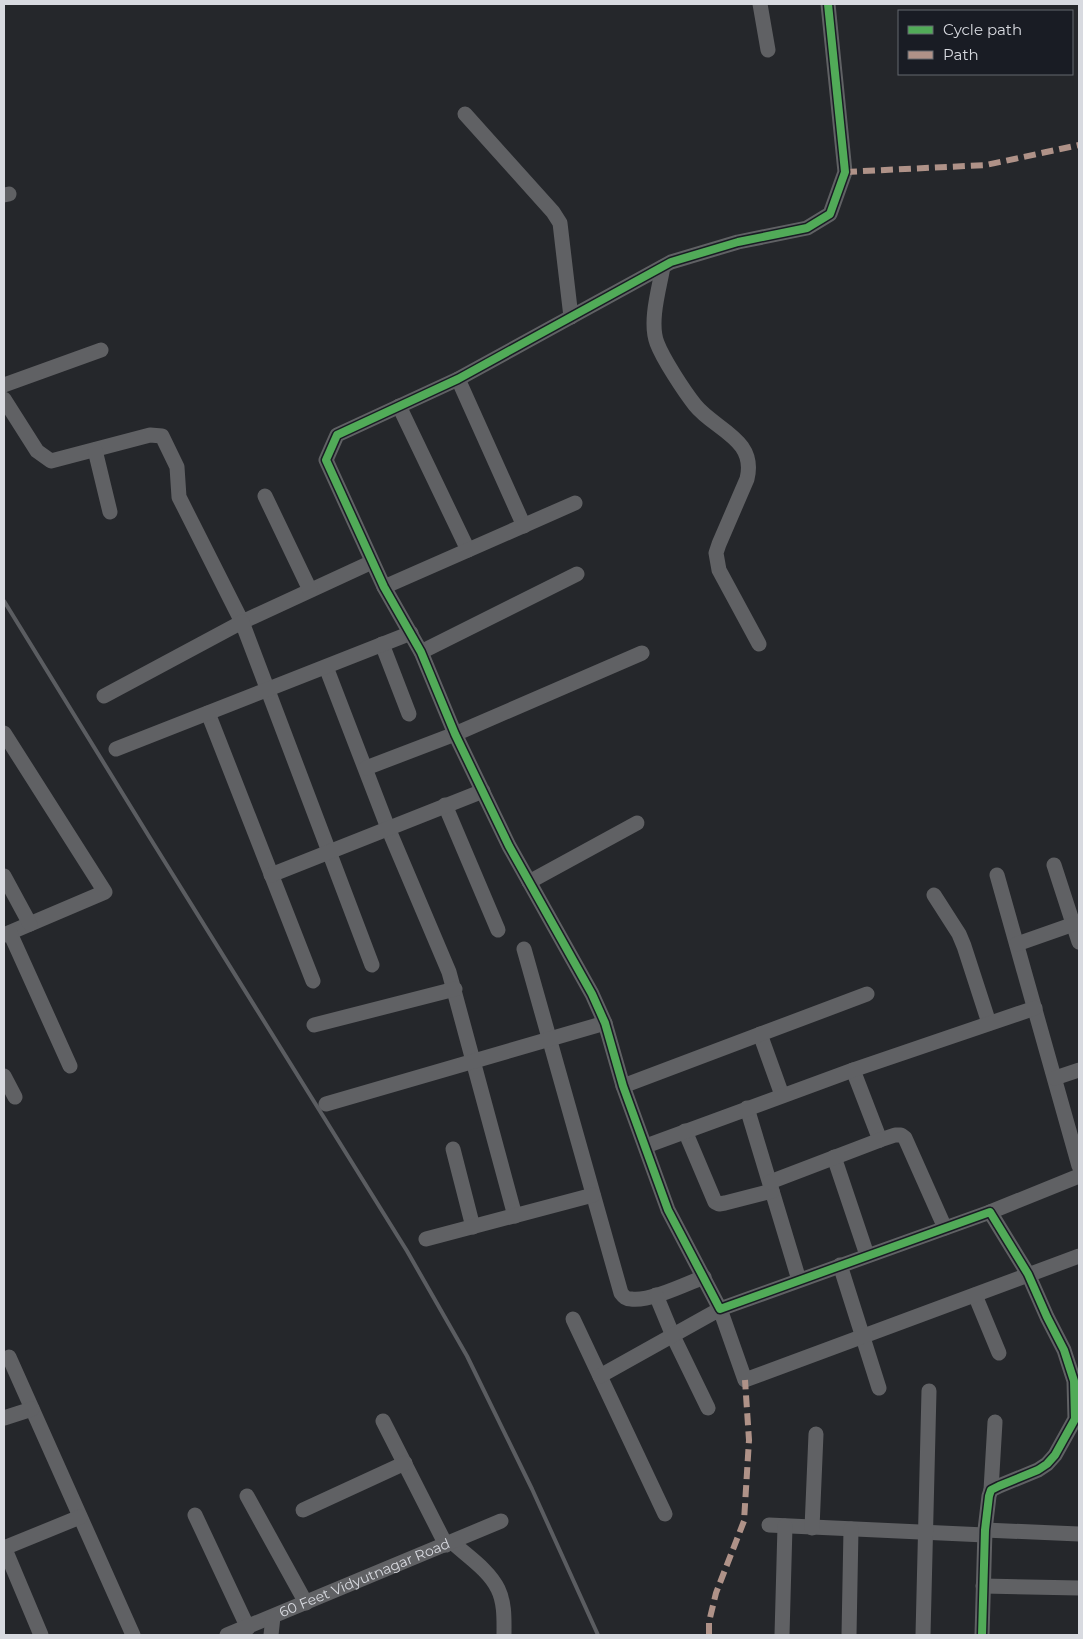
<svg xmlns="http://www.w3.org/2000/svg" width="1083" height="1639" font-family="Montserrat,sans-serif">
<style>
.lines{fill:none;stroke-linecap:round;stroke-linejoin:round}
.street{stroke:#606164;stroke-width:15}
.rail{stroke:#5b5d61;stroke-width:4}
.quiet{stroke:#af9288;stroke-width:6;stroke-dasharray:12 6;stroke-linecap:butt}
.cycleway-casing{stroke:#191c24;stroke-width:11}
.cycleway{stroke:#51ab58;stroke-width:8}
.labels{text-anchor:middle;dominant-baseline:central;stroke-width:5;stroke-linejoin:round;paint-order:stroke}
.street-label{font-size:14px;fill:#d8dae0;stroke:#191c24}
</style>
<rect width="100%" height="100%" fill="#25272b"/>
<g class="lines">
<g class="street">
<path d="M760,4l8,46"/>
<path d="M828,4l17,168 -15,42 -23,14 -69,14 -67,20 -213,117 -121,56 -11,25 58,127 37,65 34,82 54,112 83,148 13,29 18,63 45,124 52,99 270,-97 38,62 19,43 17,33 10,31 1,38 -20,36 -8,9 -9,6 -39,16 -8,4 -2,6 -4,34 -3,105"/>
<path d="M465,114l88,98 7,11 11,94"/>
<path d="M4,195l5,-1"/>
<path d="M663,267c-4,22 -14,55 -6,76 6,16 27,48 38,62 20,25 62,34 52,74l-28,65 -3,9 3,17 40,74"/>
<path d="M458,379l66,147"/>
<path d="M4,385l97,-35"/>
<path d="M4,399l33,52 14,10 99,-26 12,1 15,31 2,30 63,125 130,-60"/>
<path d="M399,406l69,144"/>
<path d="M95,450l15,62"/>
<path d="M265,496l45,94"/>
<path d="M384,587l191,-84"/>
<path d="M382,644l27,70"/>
<path d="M421,652l156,-78"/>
<path d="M326,667l62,161 61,144 66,244"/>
<path d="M104,696l138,-74 130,343"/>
<path d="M208,713l105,268"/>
<path d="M4,733l101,159 -101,43"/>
<path d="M116,749l295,-116"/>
<path d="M366,768l89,-34 187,-81"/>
<path d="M445,805l53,125"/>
<path d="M1054,865l25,77"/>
<path d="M271,875l212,-84"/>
<path d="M997,875l82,291"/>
<path d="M4,876l26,48"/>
<path d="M529,882l108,-59"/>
<path d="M934,895l25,39 5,12 25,77"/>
<path d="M10,933l60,133"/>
<path d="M1017,944l57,-20"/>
<path d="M524,949l97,344c3,4 5,6 10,6 18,3 55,-15 73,-22"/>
<path d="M314,1025l141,-36"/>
<path d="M760,1034l22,61"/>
<path d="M853,1070l27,70"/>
<path d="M4,1076l11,21"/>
<path d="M1055,1078l24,-8"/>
<path d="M623,1086l244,-92"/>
<path d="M326,1104l279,-81"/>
<path d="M747,1108l52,172"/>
<path d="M685,1131l30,71 4,2 6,-1 47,-12"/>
<path d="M646,1146l207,-76 182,-62"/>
<path d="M453,1149l20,78"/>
<path d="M834,1157l33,98"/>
<path d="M770,1182l110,-42 15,-5h6l4,3 40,90"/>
<path d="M990,1212l89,-36"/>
<path d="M426,1239l167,-44"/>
<path d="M840,1265l39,123"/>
<path d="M656,1295l17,41 35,72"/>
<path d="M975,1295l24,58"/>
<path d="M573,1319l92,195"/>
<path d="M9,1357l124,278"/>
<path d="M600,1376l120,-67 25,71 334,-124"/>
<path d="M4,1418l28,-9"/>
<path d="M383,1421l63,124"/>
<path d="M991,1490l4,-68"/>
<path d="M247,1496l59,107"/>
<path d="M303,1510l102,-47"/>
<path d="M195,1515l53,113"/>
<path d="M769,1525l216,10"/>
<path d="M812,1528l4,-94"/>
<path d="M985,1530l94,4"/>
<path d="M452,1542c15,14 37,28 46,47 7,14 6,32 6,46"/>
<path d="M4,1547l37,88"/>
<path d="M4,1548l76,-31"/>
<path d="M983,1586l96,2"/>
<path id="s1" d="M227,1635l274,-114"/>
<path d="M271,1635l2,-18"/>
<path d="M782,1635l3,-109"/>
<path d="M849,1635l2,-106"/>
<path d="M923,1635l6,-244"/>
</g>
<path class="rail" d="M4,601l146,237 257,413 60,105 65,133 66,146"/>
<g class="quiet">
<path d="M845,172l141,-7 93,-20"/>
<path d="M709,1635v-13l7,-29 28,-72 5,-81 -4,-60"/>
</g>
<g class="cycleway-casing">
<path id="cycleway" d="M828,4l17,168 -15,42 -23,14 -69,14 -67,20 -213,117 -121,56 -11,25 58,127 37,65 34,82 54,112 83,148 13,29 18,63 45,124 52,99 270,-97 38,62 19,43 17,33 10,31 1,38 -20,36 -8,9 -9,6 -39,16 -8,4 -2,6 -4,34 -3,105"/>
</g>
<use href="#cycleway" class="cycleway"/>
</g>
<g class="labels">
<g class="street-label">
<text stroke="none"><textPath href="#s1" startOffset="149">60 Feet Vidyutnagar Road</textPath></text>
</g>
</g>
<rect width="1083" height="1639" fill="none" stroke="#d8dae0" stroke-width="10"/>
<rect x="898" y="10" width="175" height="65" fill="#191c24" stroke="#65686f"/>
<rect x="908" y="26" width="25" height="8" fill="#51ab58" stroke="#65686f"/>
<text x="943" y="35" font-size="15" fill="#d8dae0">Cycle path</text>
<rect x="908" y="51" width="25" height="8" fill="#af9288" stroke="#65686f"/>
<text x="943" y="60" font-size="15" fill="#d8dae0">Path</text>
</svg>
